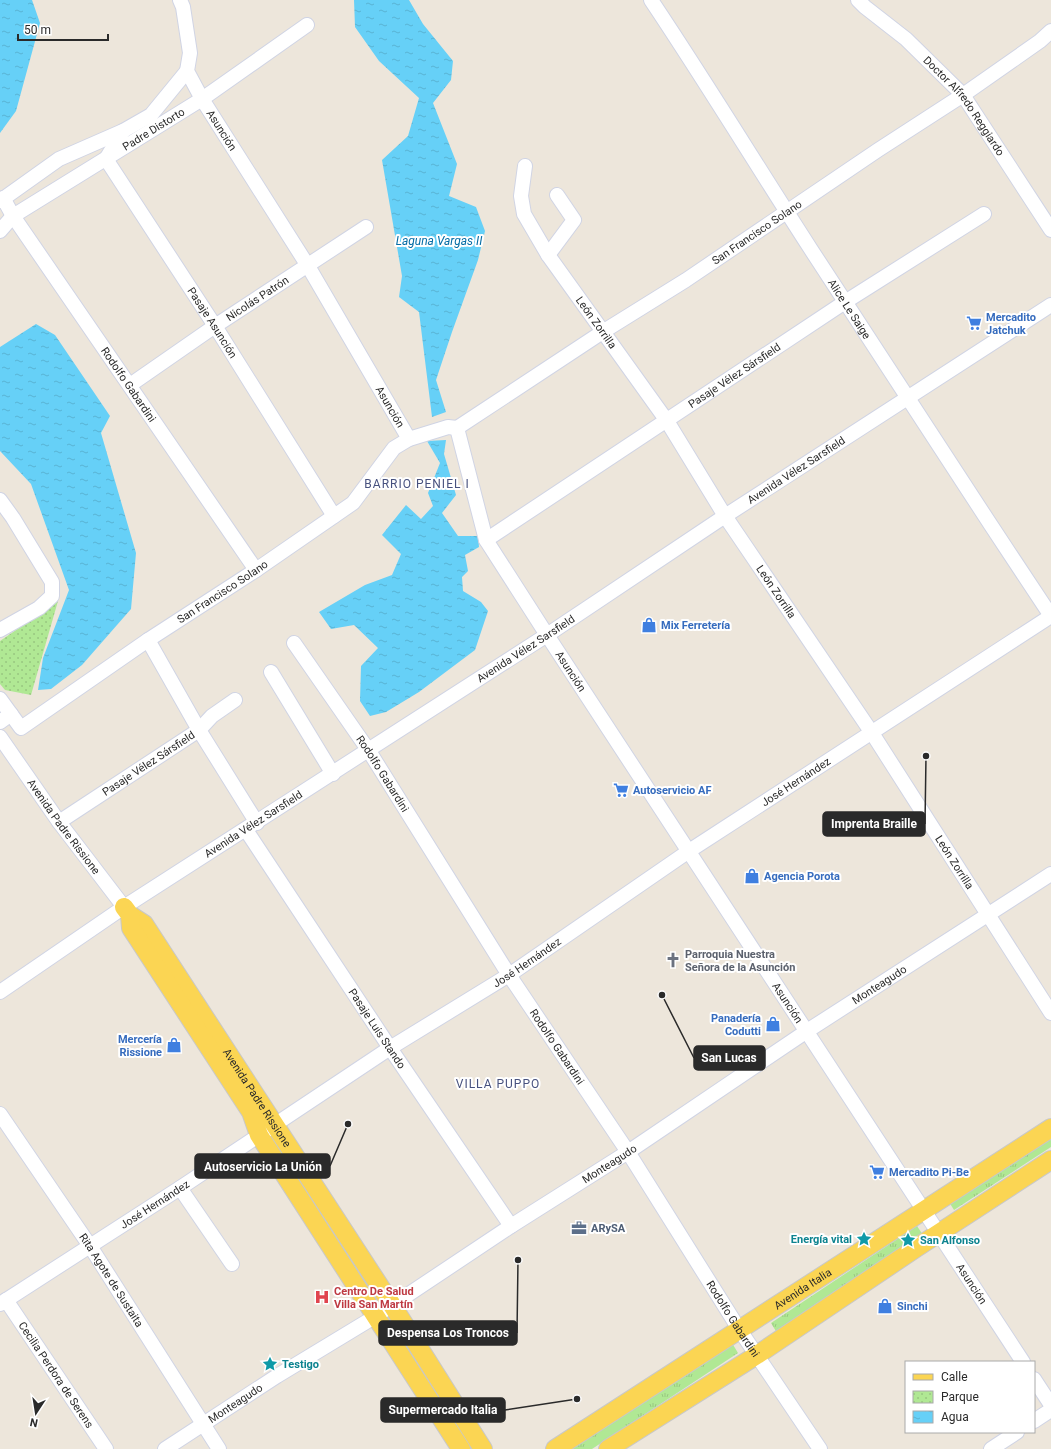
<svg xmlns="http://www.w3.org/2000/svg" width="1051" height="1449" font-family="Roboto,sans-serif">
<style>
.grass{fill:url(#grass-tufts)}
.park{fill:url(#park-dots)}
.water{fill:url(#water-ripples)}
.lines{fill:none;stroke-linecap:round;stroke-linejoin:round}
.minor-casing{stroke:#d0d4e4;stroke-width:16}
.major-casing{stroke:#c8c8c8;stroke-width:20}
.minor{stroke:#fff;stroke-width:14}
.major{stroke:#fbd553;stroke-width:18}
.labels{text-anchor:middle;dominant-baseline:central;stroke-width:4;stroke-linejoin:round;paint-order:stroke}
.street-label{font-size:11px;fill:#2a2a2a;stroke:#fff}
.shop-label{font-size:11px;font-weight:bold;fill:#366cbe;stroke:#fff;text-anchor:start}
.worship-label{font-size:11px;font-weight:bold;fill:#5b616d;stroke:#fff;text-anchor:start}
.service-label{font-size:11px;font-weight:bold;fill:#4e5e75;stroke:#fff;text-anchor:start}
.culture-label{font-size:11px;font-weight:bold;fill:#0d838f;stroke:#fff;text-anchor:start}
.health-label{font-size:11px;font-weight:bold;fill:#be3a42;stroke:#fff;text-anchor:start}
.water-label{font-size:12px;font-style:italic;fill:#046ca5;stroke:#fff}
.neighbourhood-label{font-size:12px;letter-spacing:1px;fill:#47517e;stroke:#fff}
.leader{fill:none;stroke:#2a2a2a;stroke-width:1.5}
.callout-dot{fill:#2a2a2a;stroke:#fff;stroke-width:1.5}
.callout{fill:#2a2a2a;stroke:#2a2a2a;stroke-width:1.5}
.callout-label{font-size:12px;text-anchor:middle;font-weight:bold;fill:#fff}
</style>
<defs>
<pattern id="grass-tufts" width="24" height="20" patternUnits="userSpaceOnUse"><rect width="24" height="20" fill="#b0e894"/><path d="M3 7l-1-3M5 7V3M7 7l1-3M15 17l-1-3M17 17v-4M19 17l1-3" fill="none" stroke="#98c780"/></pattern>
<pattern id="park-dots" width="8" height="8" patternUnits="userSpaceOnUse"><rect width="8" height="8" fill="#b0e894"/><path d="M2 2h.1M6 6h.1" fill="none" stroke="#98c780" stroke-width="1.8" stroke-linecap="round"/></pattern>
<pattern id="water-ripples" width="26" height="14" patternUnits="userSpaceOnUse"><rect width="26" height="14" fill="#66d0f7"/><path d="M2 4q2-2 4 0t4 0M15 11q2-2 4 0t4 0" fill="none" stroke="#59b3d4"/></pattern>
</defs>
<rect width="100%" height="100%" fill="#ede6db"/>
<g class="grass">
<path d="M1051,1135v12l-97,63 -5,-8z"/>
<path d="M917,1226l6,9 -146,98 -6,-10z"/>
<path d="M392,1321l82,128h-5l-80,-126z"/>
<path d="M732,1343l6,10 -146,96h-22z"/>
</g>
<g class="park">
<path d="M58,601l-27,94 -26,-5 -5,-6v-43z"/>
<path d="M282,1148l98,148 -8,5 -94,-150z"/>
</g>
<g class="water">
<path d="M0,0h32l8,23 -24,88 -16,22z"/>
<path d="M354,0h55l14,24 30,37 -2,19 -18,23 24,61 -8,32 27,11 9,24 -7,29 -26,72 -16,48 10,32 -14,5 -13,-105 -20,-15 3,-21 -20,-116 26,-24 11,-38 -40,-37 -24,-34z"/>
<path d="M36,324l19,11 55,81 -9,17 35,120 -5,56 -49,56 -31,24 -13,1 5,-32 26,-68 -38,-106 -31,-33v-104z"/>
<path d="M446,440l-2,14 12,41 -14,18 16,23h20l1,11 -14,8 3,16 -6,6 1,14 18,11 7,9 -13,39 -56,42 -33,20 -16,4 -10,-15 1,-35 17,-18 -24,-23 -23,4 -12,-17 46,-27 27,-10 9,-21 -19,-19 24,-30 15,14 12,-13 -5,-13 12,-30 -13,-22z"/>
</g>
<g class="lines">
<g class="minor-casing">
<g id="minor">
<path id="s1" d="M180,0l3,7 7,46 -3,18 15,28 106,167 101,173"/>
<path id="s2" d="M651,0c55,82 106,166 159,248 80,124 160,246 241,368"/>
<path id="s3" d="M858,0l7,7 41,32 57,56 88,135"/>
<path id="s4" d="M123,131l-17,28 109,167 119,190"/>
<path id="s5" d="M525,166l-4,30 3,18 24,41 119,166 58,95 147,217 179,280"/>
<path id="s6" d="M3,198l10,18 243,354"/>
<path d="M0,201l59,-42 64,-28 28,-16 36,-44"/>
<path id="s7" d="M0,231l13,-15 189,-117 105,-74"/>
<path d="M548,255l26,-35 -17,-25"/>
<path id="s8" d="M130,385l85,-59 151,-99"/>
<path id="s9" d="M457,428l29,112 61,95 476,727"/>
<path id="s10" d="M457,428l147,-97 82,-51 192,-130 85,-55 77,-54 11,-10"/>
<path d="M0,500l13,18 39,64v14l-13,12 -39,22"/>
<path id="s11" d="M486,540l359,-238 139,-88"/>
<path d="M148,640l51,90 58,93"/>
<path id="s12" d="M294,643l75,108 140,224 119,177 111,177 81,120"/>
<path d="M271,672l62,102"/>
<path id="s13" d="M0,699l21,29 127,-88 108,-70 97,-67 41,-55 15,-9 39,-12 9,1"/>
<path d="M0,722l11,-8"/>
<path id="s14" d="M0,737l59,85 65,85"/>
<path id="s15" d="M59,822l140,-92 13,-14 23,-16"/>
<path id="s16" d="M246,830l144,218 121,178"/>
<path id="s17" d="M0,992l124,-85 423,-272 178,-119 326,-211"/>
<path id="s18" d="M0,1114l90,132 129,203"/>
<path d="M180,1188l52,76"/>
<path id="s19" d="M6,1300l100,149"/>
<path id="s20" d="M0,1304l180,-116 210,-140 119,-73 180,-124 362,-235"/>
<path d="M1034,1379l17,26"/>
<path d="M1034,1421l17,-11"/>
<path id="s21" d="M165,1449l112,-73 99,-60 135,-90 117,-74 179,-121 244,-157"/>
<path d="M991,1449l26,-17"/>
</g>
</g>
<g class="major-casing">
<g id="major">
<path id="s22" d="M124,907l6,8 14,9 248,381 91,144"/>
<path d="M130,915l1,13 120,184 8,23 202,314"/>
<path id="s23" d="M555,1449l496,-321"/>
<path d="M608,1449l149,-94 159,-107 135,-88"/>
</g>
</g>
<use href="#minor" class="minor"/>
<use href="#major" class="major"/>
</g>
<defs>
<g id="supermarket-bare" transform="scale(1.2)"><path d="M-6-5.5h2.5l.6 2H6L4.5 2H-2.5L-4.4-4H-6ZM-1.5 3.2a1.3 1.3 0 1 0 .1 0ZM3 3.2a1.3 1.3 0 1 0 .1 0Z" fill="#3f7fe0" stroke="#fff" stroke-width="2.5" paint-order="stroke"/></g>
<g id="shop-bare" transform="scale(1.2)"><path d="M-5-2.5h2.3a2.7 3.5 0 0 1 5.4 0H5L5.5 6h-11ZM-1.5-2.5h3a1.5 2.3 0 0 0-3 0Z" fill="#3f7fe0" stroke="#fff" stroke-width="2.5" paint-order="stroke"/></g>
<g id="church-bare" transform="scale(1.2)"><path d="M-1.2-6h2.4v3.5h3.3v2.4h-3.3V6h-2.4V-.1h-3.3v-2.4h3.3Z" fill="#6b7280" stroke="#fff" stroke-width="2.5" paint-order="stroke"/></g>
<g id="office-bare" transform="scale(1.2)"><path d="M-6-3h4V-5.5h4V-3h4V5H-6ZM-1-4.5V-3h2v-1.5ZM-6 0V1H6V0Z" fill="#5c6f8a" stroke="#fff" stroke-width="2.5" paint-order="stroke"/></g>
<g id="sight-bare" transform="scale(1.2)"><path d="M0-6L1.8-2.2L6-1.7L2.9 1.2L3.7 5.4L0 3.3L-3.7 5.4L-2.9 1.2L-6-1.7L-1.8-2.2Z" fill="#0f9aa8" stroke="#fff" stroke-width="2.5" paint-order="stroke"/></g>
<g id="hospital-bare" transform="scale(1.2)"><path d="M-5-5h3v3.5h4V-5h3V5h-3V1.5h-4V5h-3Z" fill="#e0444e" stroke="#fff" stroke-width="2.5" paint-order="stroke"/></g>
</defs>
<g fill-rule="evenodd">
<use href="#supermarket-bare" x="974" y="323"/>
<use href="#shop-bare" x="649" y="625"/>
<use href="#supermarket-bare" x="621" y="790"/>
<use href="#shop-bare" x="752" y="876"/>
<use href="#church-bare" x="673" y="960"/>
<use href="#shop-bare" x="773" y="1024"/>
<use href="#shop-bare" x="174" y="1045"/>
<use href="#supermarket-bare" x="877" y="1172"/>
<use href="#office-bare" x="579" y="1228"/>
<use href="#sight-bare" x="864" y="1239"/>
<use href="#sight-bare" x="908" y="1240"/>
<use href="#hospital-bare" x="322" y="1297"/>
<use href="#shop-bare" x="885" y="1306"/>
<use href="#sight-bare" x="270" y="1364"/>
</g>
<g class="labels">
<g class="street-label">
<text stroke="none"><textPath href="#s3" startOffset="151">Doctor Alfredo Reggiardo</textPath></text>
<text stroke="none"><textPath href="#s7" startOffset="185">Padre Distorto</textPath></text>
<text stroke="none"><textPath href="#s1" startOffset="141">Asunción</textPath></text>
<text stroke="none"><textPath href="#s10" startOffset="358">San Francisco Solano</textPath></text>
<text stroke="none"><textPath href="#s8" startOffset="154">Nicolás Patrón</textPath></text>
<text stroke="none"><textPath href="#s2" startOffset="367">Alice Le Saige</textPath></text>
<text stroke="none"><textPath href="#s5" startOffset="179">León Zorrilla</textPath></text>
<text stroke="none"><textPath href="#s4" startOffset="228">Pasaje Asunción</textPath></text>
<text stroke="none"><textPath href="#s11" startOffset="298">Pasaje Vélez Sársfield</textPath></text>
<text stroke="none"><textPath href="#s6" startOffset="225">Rodolfo Gabardini</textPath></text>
<text stroke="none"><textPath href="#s1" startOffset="465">Asunción</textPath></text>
<text stroke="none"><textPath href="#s17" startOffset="952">Avenida Vélez Sarsfield</textPath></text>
<text stroke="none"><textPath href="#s13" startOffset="279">San Francisco Solano</textPath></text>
<text stroke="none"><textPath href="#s5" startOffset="503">León Zorrilla</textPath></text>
<text stroke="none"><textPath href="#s17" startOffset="628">Avenida Vélez Sarsfield</textPath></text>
<text stroke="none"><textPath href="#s9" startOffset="272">Asunción</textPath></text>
<text stroke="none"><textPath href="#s15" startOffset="107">Pasaje Vélez Sársfield</textPath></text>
<text stroke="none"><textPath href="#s12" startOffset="158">Rodolfo Gabardini</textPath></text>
<text stroke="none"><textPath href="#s20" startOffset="952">José Hernández</textPath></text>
<text stroke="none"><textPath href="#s17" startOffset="304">Avenida Vélez Sarsfield</textPath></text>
<text stroke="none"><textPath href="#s14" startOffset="110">Avenida Padre Rissione</textPath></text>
<text stroke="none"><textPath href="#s5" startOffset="827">León Zorrilla</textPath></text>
<text stroke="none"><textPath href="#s20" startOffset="628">José Hernández</textPath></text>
<text stroke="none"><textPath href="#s21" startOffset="852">Monteagudo</textPath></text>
<text stroke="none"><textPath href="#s9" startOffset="668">Asunción</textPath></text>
<text stroke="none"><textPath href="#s16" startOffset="238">Pasaje Luis Stando</textPath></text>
<text stroke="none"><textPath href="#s12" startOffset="482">Rodolfo Gabardini</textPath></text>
<text stroke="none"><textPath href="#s22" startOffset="234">Avenida Padre Rissione</textPath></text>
<text stroke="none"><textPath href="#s21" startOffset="528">Monteagudo</textPath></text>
<text stroke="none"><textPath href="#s20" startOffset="184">José Hernández</textPath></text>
<text stroke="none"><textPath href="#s18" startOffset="200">Rita Agote de Sustaita</textPath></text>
<text stroke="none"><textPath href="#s9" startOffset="1004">Asunción</textPath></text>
<text stroke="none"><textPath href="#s23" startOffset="295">Avenida Italia</textPath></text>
<text stroke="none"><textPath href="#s12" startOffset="806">Rodolfo Gabardini</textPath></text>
<text stroke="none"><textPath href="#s19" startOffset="90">Cecilia Perdora de Serens</textPath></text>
<text stroke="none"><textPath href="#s21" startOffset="84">Monteagudo</textPath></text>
</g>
<g class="shop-label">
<text x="986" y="317">Mercadito<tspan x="986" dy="13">Jatchuk</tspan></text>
<text x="661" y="625">Mix Ferretería</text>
<text x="633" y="790">Autoservicio AF</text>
<text x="764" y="876">Agencia Porota</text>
<text x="761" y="1018" text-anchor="end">Panadería<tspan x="761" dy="13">Codutti</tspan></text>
<text x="162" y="1039" text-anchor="end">Mercería<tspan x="162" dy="13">Rissione</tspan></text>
<text x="889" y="1172">Mercadito Pi-Be</text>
<text x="897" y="1306">Sinchi</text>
</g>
<g class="worship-label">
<text x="685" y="954">Parroquia Nuestra<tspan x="685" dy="13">Señora de la Asunción</tspan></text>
</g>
<g class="service-label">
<text x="591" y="1228">ARySA</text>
</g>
<g class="culture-label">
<text x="852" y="1239" text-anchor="end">Energía vital</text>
<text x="920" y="1240">San Alfonso</text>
<text x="282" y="1364">Testigo</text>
</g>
<g class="health-label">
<text x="334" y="1291">Centro De Salud<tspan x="334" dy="13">Villa San Martín</tspan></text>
</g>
<g class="water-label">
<text x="439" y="241">Laguna Vargas II</text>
</g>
<g class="neighbourhood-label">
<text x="417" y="484">BARRIO PENIEL I</text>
<text x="498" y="1084">VILLA PUPPO</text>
</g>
</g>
<path class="leader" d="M926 756L925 824M662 995L694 1058M348 1124L330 1166M518 1260L517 1333M577 1399L505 1410"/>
<g class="callout-dot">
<circle cx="926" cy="756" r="4"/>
<circle cx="662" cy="995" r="4"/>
<circle cx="348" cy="1124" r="4"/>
<circle cx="518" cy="1260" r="4"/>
<circle cx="577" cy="1399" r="4"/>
</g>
<g class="callout">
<rect x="823" y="812" width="102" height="24" rx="4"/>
<rect x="694" y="1046" width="71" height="24" rx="4"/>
<rect x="195" y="1154" width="135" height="24" rx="4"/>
<rect x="379" y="1321" width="138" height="24" rx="4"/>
<rect x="381" y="1398" width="124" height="24" rx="4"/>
</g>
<g class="callout-label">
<text x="874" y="828">Imprenta Braille</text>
<text x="729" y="1062">San Lucas</text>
<text x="263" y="1171">Autoservicio La Unión</text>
<text x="448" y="1337">Despensa Los Troncos</text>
<text x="443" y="1414">Supermercado Italia</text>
</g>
<rect x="905" y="1361" width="130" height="72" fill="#ffffff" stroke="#aaaaaa"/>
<rect x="913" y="1374" width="20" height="6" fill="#fbd553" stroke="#aaaaaa"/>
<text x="941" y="1381" font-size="12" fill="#2a2a2a">Calle</text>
<rect x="913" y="1391" width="20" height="12" fill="url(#park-dots)" stroke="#aaaaaa"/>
<text x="941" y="1401" font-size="12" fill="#2a2a2a">Parque</text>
<rect x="913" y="1411" width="20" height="12" fill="url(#water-ripples)" stroke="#aaaaaa"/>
<text x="941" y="1421" font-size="12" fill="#2a2a2a">Agua</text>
<g transform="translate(36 1413) rotate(192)" stroke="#ffffff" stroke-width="3" paint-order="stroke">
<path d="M0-3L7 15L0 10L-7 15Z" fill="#2a2a2a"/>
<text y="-6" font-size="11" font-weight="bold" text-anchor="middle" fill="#2a2a2a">N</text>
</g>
<path d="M18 34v6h90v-6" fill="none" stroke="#2a2a2a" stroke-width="2"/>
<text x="24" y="34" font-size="12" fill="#2a2a2a" stroke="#ffffff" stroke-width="3" paint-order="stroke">50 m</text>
</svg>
